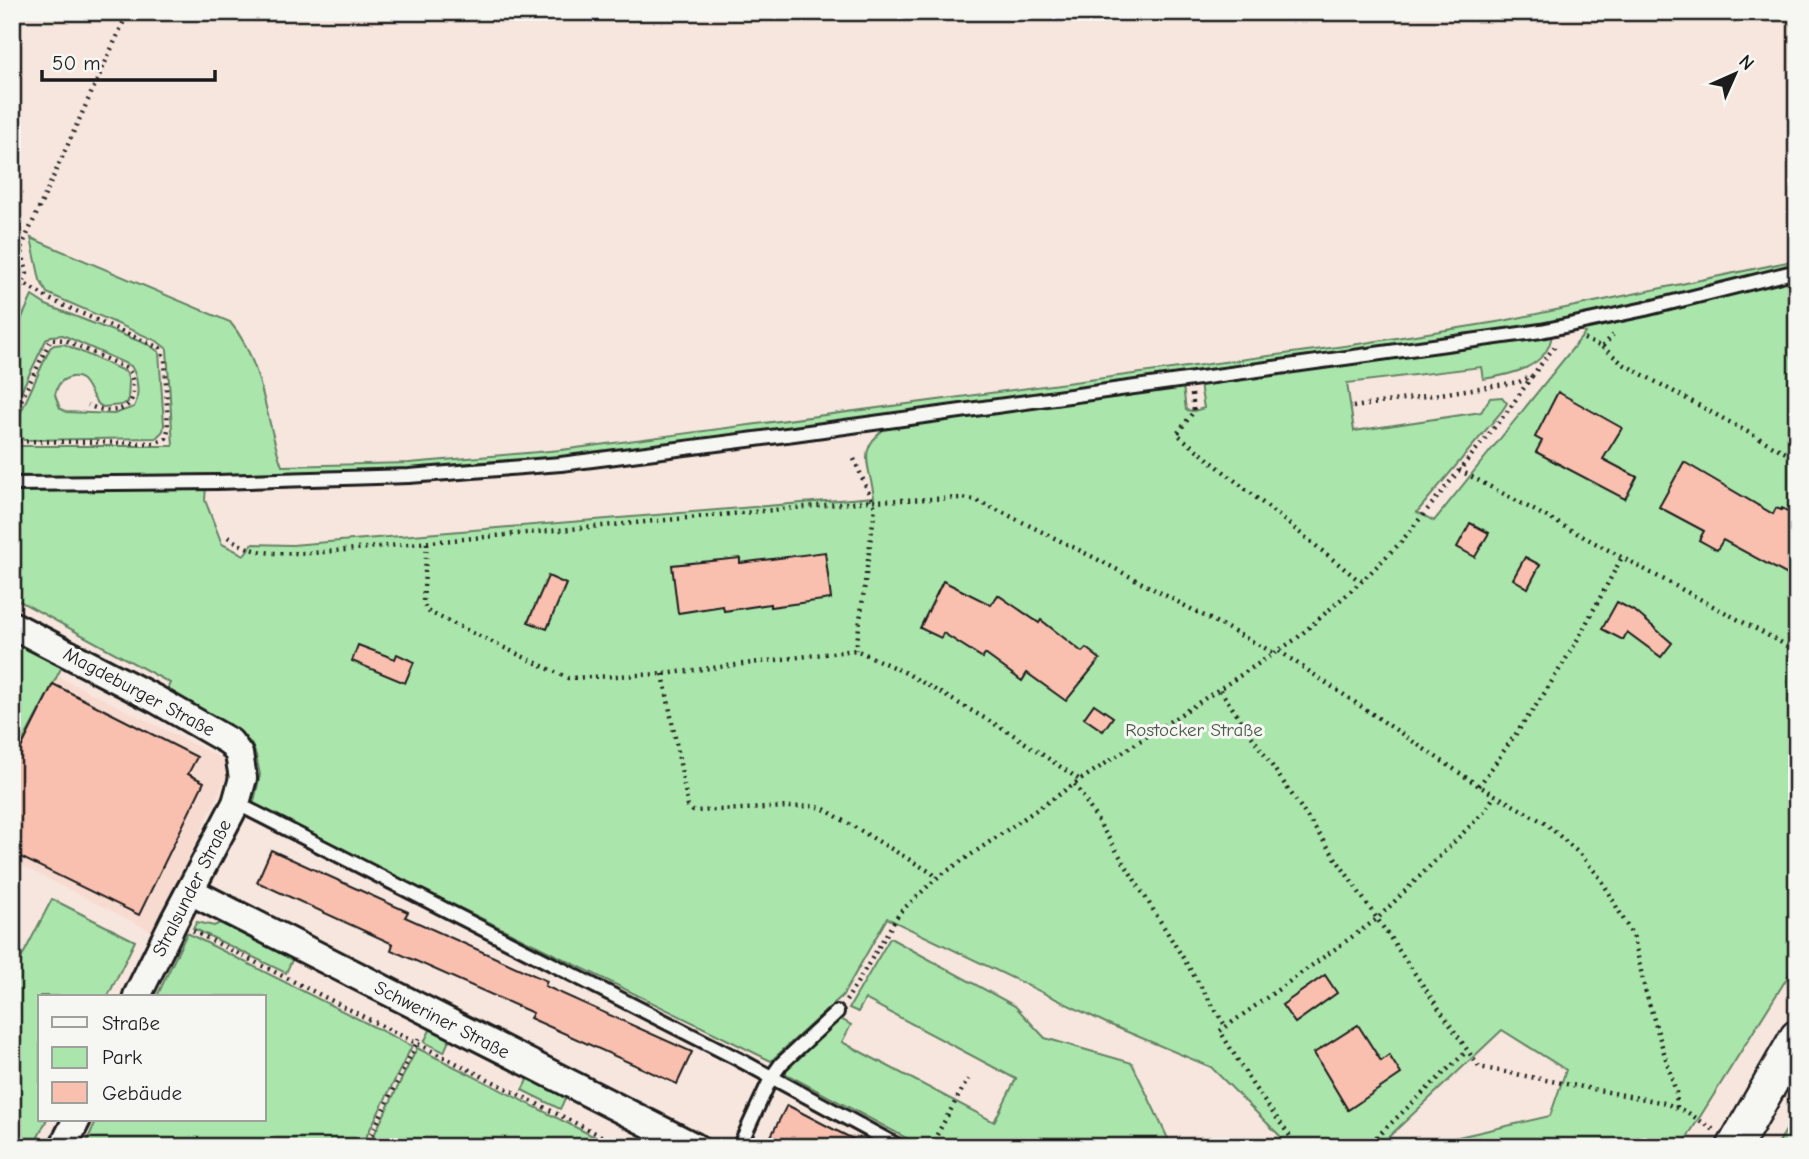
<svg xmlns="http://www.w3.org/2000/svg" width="1809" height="1159" font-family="'Comic Neue',sans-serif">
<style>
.built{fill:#f8dbd0}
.green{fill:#aae6ab;stroke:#638164;stroke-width:2}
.building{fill:#f9c0af;stroke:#1c1c1c;stroke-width:2}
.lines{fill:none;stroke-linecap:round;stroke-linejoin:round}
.service-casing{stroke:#1c1c1c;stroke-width:18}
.minor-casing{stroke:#1c1c1c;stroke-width:32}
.tertiary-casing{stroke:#1c1c1c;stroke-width:38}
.path{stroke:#1c1c1c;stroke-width:4.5;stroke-dasharray:2 5;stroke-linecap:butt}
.service{stroke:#f6f6f2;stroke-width:12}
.minor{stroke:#f6f6f2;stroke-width:26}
.tertiary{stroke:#f6f6f2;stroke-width:33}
.labels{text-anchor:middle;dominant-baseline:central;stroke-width:6;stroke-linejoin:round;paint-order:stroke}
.street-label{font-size:19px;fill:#1c1c1c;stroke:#f6f6f2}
.park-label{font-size:19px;fill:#475947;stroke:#f6f6f2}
</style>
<rect width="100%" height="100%" fill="#f7e6de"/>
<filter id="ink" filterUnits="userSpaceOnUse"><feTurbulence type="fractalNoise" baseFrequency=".0143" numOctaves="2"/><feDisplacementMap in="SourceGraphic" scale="14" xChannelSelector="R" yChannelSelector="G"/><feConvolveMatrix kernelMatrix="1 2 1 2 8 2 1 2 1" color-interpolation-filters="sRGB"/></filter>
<g filter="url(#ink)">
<path class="built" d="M56,675l177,89 -80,168 -141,-71v-98z"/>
<g class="green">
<path d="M31,238l199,84c33,39 35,97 52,144l127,-3 152,-13 791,-105 151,-24 294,-61v6l-236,56 -371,52 -630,84 -153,13 -139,5 -256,4v-34h161l-6,-97 -10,-8 -110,-48 -7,-13z"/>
<path d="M1797,279v683l-116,185h-238l7,-8 100,-23 16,-46 -64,-40 -124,117h-87l-80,-80 -105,-44 -219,-105 -44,77 -72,66 -518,-255 7,-31 -4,-20 -5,-12 -13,-10 -73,-39 5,-11 -158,-86v-108l194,-3 -1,14 17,44 22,11 8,-11 40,1 582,-48c-4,-32 -19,-47 13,-70l296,-41 3,24 8,1 10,-3 -4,-24 352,-50c-4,34 -42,41 -69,45l-2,-12 -134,16 7,48 127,-19 9,-14 12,-1 5,6 -5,8 -85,101 17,9 151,-188 -5,-3z"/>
<path d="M32,296l14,9 103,40 10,7 5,73 -1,6 -7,7 -132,2 -5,-4 -4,-11 35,-77 4,-3 10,-1 62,28 3,9 -1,21 -7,3 -18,2c-15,-6 -13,-37 -35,-29 -9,3 -11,9 -13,17l5,13 6,4 48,2 20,-7c6,-12 4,-30 -3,-41l-68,-31 -12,1 -5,4 -34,70v-71z"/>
<path d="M12,635l52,28 -52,99z"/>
<path d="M52,899l83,42 -27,55h-68v123h7l-14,28h-21v-171z"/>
<path d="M197,922l17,4 6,-3 73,35 -7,15 -93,-45z"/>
<path d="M187,933l225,113 -51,101h-277l13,-28h167v-123h-107z"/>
<path d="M890,938l125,68 30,32 87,25 40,84h-249l-137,-73v-4l53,-52 12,7 -9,17 152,80 22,-43 -151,-80 -7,13 -9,-4z"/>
<path d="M432,1026l19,10 -7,16 -20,-10z"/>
<path d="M417,1048l198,99h-247z"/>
<path d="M530,1074l38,19 -8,16 -38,-19z"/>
<path d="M1797,1112v35h-21z"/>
</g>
<g class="building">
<path d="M1558,392l64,36 -19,31 34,18 -12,22 -89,-47 6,-11 -7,-4z"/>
<path d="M1684,462l89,52 3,-6 5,2 1,-2 15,8v64l-74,-40 -6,10 -18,-10 5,-9 -45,-24z"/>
<path d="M1470,523l19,10 -14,24 -18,-10z"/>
<path d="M825,552l6,47 -61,8v-3l-46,7 -1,-5 -45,7 -6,-48 68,-7v5z"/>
<path d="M1525,557l15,8 -12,23 -15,-9z"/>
<path d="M548,576l18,8 -19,45 -19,-7z"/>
<path d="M943,581l48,24 7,-10 41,28 2,-3 41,32 4,-4 14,11 -34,42 -39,-28 -5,8 -37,-27 -2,4 -40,-25 -2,5 -21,-10z"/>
<path d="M1617,602l19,10 36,31 -11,14 -34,-25 -4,8 -21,-11z"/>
<path d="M358,645l37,14 2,-5 17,8 -9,21 -53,-22z"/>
<path d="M53,684l144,73 -9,17 16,8 -65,133 -127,-62v-87z"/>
<path d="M1094,704l19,13 -10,14 -19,-13z"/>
<path d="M271,850l137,62 -3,5 142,64 -2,5 147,66 -15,32 -147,-66 3,-5 -142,-63 2,-6 -136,-62z"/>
<path d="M1325,975l12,18 -42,30 -13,-18z"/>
<path d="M1358,1025l23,36 8,-6 12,19 -53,36 -34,-57z"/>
<path d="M787,1105l46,24 36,18h-87l-13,-7z"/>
</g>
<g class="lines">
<g class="service-casing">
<g id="service">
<path d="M12,484l206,-2 191,-6 152,-12 233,-30 747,-103 104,-22 152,-38"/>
<path d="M236,803l502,256 162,88"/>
<path d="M739,1147l32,-69 10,-14 56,-52"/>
</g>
</g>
<g class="minor-casing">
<g id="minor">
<path d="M12,625l145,75 73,42 9,12 4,24 -7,25 -62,118 -37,75"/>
<path d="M190,891l505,256"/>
<path d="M63,1147l14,-28"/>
</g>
</g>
<g class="tertiary-casing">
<path id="tertiary" d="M1734,1147l63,-110"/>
</g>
<g class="path">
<path d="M12,314l15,-41 -6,-25 107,-236"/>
<path d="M1584,339l18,8 11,-12"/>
<path d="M1602,347l23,18 172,94"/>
<path d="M1192,394l2,17 -17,23 179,144 6,2"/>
<path d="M1353,407l166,-25 13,-6 23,-30"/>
<path d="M12,419l39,-80 14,1 63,29c5,7 5,14 5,22 0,24 -29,22 -45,14"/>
<path d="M12,441l142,2 12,-5 2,-8 -3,-70 -5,-12 -111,-49 -26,-16"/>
<path d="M854,459l21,48 -19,143"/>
<path d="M1459,470l338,181"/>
<path d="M228,537c27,20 53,16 85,16l557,-52 92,-3 13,2 31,14 89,44 179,95"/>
<path d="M427,543l-4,59 4,9 141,67 95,-4 193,-24 50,23 106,61 68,46"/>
<path d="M1279,651l200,135 66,37 35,31 21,25 33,59 11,52 31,102 1,16"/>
<path d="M663,674l25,132 5,5 121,-5 10,3 108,64 5,5"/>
<path d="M1220,690l259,377 186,36 22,9 27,18"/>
<path d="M1075,784l151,243"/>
<path d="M1479,786l63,-89 32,-51 48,-89"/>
<path d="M193,931l430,216"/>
<path d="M846,1001l54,-89 37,-34 137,-94 222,-145 67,-59 38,-38 109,-134 22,-32"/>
<path d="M365,1147l56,-113"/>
<path d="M930,1147l38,-68"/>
<path d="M1298,1147l-44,-60 -34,-56 157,-112 107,-107 11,-17"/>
<path d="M1366,1147l101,-96"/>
</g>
<use href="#service" class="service"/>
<use href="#minor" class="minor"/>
<use href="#tertiary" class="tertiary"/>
</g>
</g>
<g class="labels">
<g class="street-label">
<text transform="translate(139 692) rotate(28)">Magdeburger Straße</text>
<text transform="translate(192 888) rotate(-63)">Stralsunder Straße</text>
<text transform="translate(442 1020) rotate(27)">Schweriner Straße</text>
</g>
<g class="park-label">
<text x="1194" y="730">Rostocker Straße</text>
</g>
</g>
<rect width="1809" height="1159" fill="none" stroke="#f6f6f2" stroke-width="42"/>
<rect x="21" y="21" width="1767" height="1117" fill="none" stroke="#1c1c1c" stroke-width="2.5" filter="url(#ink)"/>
<rect x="38" y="995" width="228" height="126" fill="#f6f6f2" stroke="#9f9f9c" stroke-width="2"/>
<rect x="52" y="1017" width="35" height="10" fill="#f6f6f2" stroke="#9f9f9c" stroke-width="2"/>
<text x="102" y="1030" font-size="21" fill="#1c1c1c">Straße</text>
<rect x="52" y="1047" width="35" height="21" fill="#aae6ab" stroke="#9f9f9c" stroke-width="2"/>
<text x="102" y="1064" font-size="21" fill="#1c1c1c">Park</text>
<rect x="52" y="1082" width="35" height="21" fill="#f9c0af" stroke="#9f9f9c" stroke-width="2"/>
<text x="102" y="1100" font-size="21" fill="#1c1c1c">Gebäude</text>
<g transform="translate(1735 74) rotate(45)" stroke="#f6f6f2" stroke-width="5" paint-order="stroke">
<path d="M0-5L12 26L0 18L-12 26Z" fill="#1c1c1c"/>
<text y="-10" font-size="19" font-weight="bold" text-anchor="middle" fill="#1c1c1c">N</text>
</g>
<path d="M42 70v10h173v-10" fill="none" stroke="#1c1c1c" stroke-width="3.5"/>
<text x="52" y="70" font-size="21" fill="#1c1c1c" stroke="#f6f6f2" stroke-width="5" paint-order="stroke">50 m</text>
</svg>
